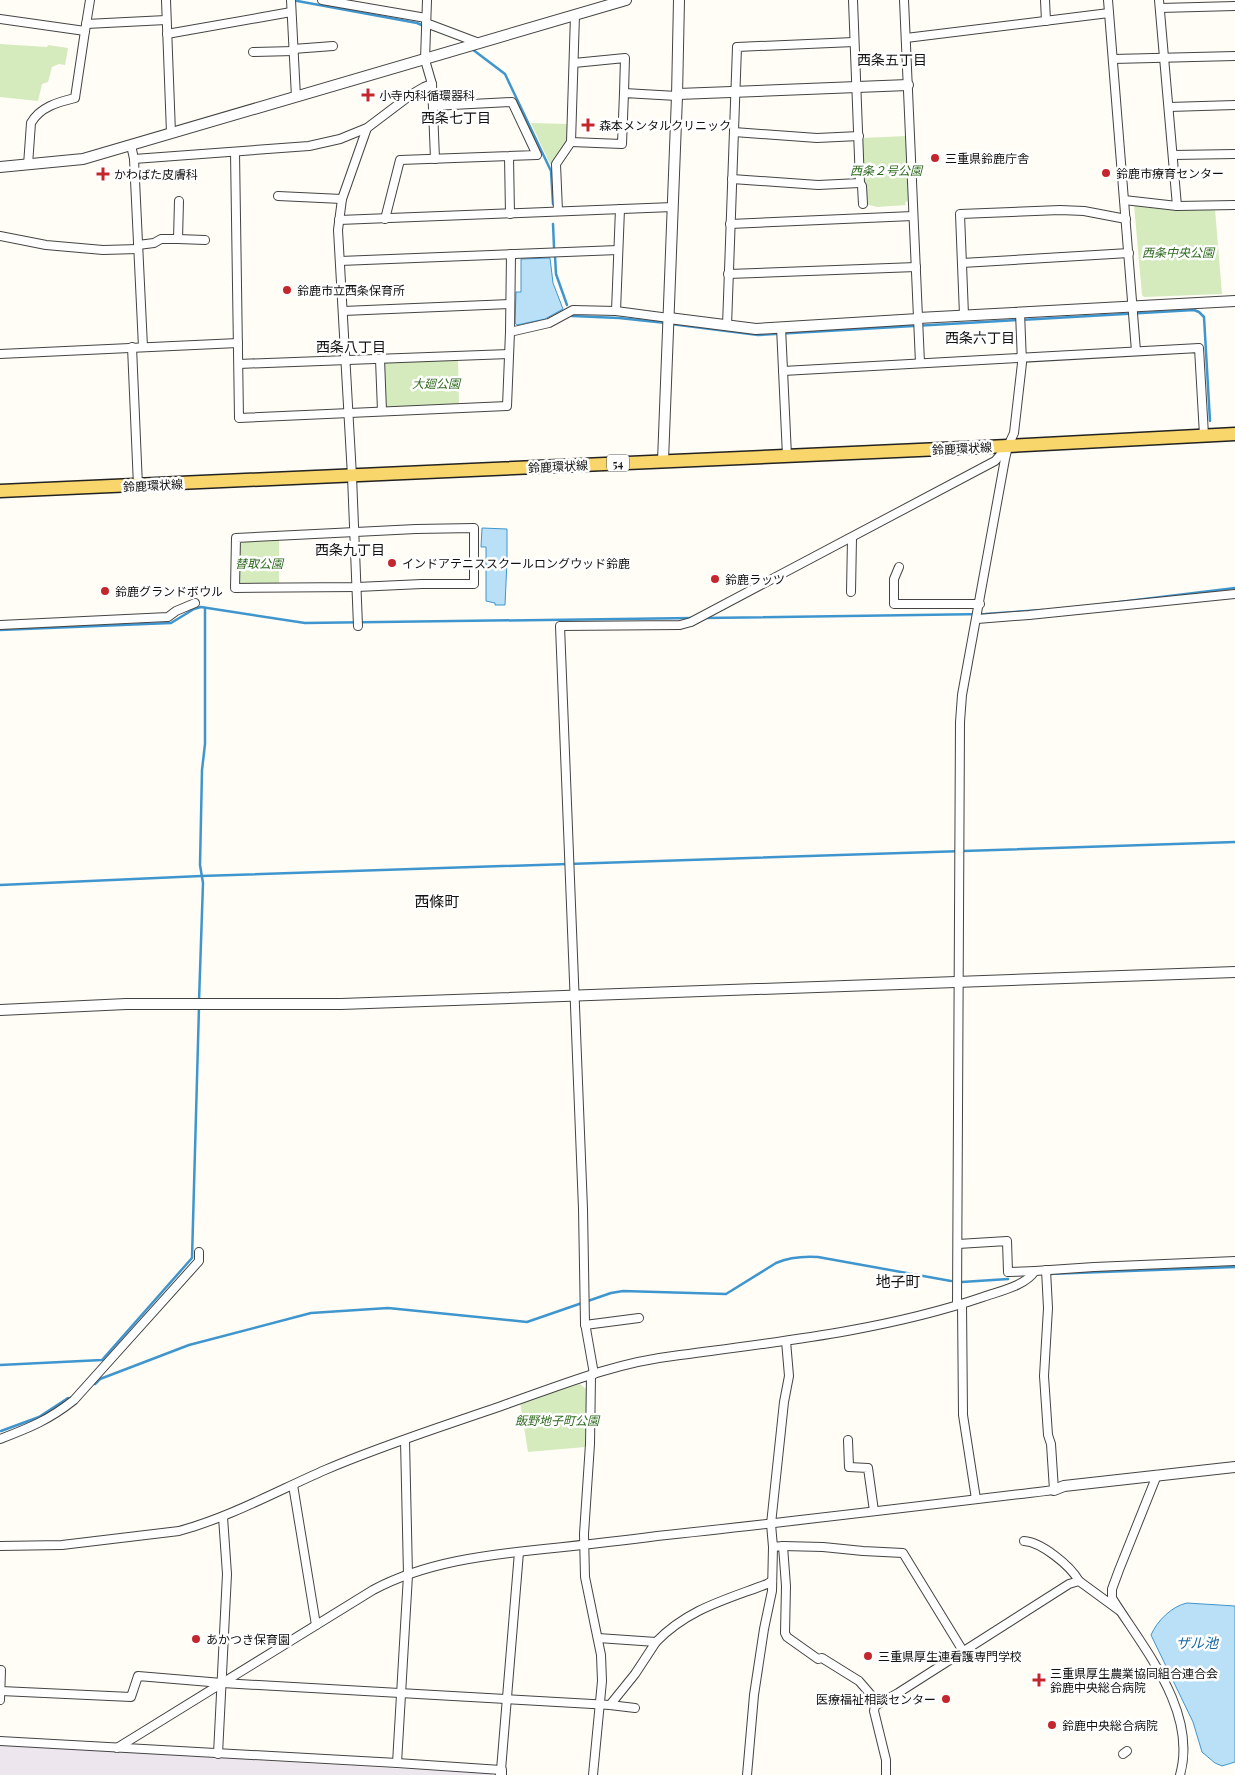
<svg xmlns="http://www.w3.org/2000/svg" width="1235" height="1775" font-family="'Playfair Display','Noto Sans JP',serif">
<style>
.industrial{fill:#eee6ef}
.green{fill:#d5ebbd}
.water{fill:#b9e0f7;stroke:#3f96cf}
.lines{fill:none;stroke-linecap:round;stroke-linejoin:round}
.stream{stroke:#3f96cf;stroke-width:2.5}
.minor-casing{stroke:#444;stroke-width:10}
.tertiary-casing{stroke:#444;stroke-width:12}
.primary-casing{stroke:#222;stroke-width:15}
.minor{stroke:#fff;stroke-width:8}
.tertiary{stroke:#fff;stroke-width:10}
.primary{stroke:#f9d66b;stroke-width:12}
.poi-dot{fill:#c4262e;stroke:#fff;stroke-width:2}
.labels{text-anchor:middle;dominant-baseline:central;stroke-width:5;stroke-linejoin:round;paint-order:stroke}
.shield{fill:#fff;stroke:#585858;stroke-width:1}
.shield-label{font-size:11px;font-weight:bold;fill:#111}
.poi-label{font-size:12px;fill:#111;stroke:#fff;text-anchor:start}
.park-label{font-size:12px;font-style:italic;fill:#2f6b1f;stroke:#fff}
.street-label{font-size:12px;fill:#111;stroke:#fff}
.neighbourhood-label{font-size:14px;fill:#111;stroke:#fff}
.water-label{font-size:14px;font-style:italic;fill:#1768a6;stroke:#fff}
.quarter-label{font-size:15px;fill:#111;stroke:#fff}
</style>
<rect width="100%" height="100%" fill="#fffdf5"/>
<path class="industrial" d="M0,1745l491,29 1,1h-492z"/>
<g class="green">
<path d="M0,44l47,3 1,-2 20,3 -3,17 -6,-1 -7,3 -4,15 -6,2 -4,17 -38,-4z"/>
<path d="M531,123l37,1 -1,19 -13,21h-4z"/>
<path d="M906,136l3,65 -4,1 1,3 -29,2 -11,-3 -4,-66z"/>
<path d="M1134,205l81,4 7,85 -78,3 -2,-2z"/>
<path d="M458,360l1,45 -72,3 -3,-2 -2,-42 3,-2z"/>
<path d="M279,539v45h-37l-4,-2 1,-38 3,-3z"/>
<path d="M580,1384l7,6 -2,57 -57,5 -8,-50z"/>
</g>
<g class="water">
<path d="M550,258l3,25 10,26 -18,10 -28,6 -2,-2 1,-31h5v-33z"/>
<path d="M482,528l25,1v32l-2,44h-10v-2l-9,-2v-54h-5z"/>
<path d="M1187,1603l48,3v156l-13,4 -7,-3 -13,-11 -9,-30 -42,-87c6,-14 21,-29 36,-32z"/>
</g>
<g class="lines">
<g class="stream">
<path d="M292,0l125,23 7,3"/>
<path d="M472,49l33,25 46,97 2,33"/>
<path d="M553,224l1,23"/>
<path d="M555,256l1,18 11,31"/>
<path d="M572,316l47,2 47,5"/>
<path d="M671,324l87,11 436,-25 5,2 5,5 6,104"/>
<path d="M1095,605l140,-17"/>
<path d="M703,618l282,-4 58,-4"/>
<path d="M0,630l171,-7 23,-14 7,-2 104,16 388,-5"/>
<path d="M0,885l201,-9 1034,-34"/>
<path d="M199,1001l4,-118 -3,-18 2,-95 3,-26v-136"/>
<path d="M1049,1274l186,-7"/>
<path d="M962,1282l46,-3"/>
<path d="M0,1365l102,-5 90,-102 7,-251"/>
<path d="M95,1384l5,-5 89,-34 122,-32 77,-5 139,14 84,-29 12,-2 103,3 50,-31c14,-6 27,-7 42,-6l133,24"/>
<path d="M1,1431l38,-14 29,-19"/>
</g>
<g class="minor-casing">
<g id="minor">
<path d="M166,0l5,133"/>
<path d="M291,0l5,97"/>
<path d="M322,0l104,18"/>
<path d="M427,0l-2,60 7,24 3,75"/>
<path d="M904,0l16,363"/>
<path d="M1045,0l1,21"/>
<path d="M1108,0l28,351"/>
<path d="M1159,0l18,206"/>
<path d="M1160,8l75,-2"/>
<path d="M575,15l-4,127 51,2 2,-51 53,3"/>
<path d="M0,19l85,12 5,-31"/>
<path d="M426,23l53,20"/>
<path d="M86,24l80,-4"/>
<path d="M167,34l124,-22"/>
<path d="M906,38l203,-25"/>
<path d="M293,49l40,-3"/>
<path d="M253,52l41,-1"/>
<path d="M1113,59l122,-3"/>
<path d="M574,63l51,-5 -1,35"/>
<path d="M1169,107l66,-2"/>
<path d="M734,132l83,6 42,-2"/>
<path d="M131,145l3,14 9,188"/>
<path d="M235,152l4,266 268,-12 3,-74 1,-78"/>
<path d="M1173,155l62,-1"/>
<path d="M509,157l1,57"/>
<path d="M134,159l175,-13 31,-7 27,-11 45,-34 12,-7 8,-3"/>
<path d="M28,165l3,-42c9,-16 27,-21 44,-25l10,-67"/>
<path d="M732,179l86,6 42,-2 -7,-183"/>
<path d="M860,183l2,3 1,18"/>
<path d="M278,196l64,3"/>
<path d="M1124,200l53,6 58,-1"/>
<path d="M558,211l-2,-47 15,-22"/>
<path d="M385,219l15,-59 137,-5 -25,-53 -79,4"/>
<path d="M339,220l334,-13"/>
<path d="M730,224l183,-8"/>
<path d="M0,236l46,9 57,5 35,-1"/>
<path d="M178,239l27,1"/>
<path d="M138,245l16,-2 7,-4h17l1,-38"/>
<path d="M340,261l278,-11"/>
<path d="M962,263l167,-10"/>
<path d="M728,274l188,-7"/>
<path d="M343,311l167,-7"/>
<path d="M616,311l4,-102"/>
<path d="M964,315l-4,-101 100,-4 24,1 42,8"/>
<path d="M727,326l10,-279 117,-5"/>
<path d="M781,327l6,129"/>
<path d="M510,332l39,-9 24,-13 43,1 53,7"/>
<path d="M132,347l6,139"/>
<path d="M0,354l238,-11"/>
<path d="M380,359l2,52"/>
<path d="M239,364l270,-10"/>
<path d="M783,371l416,-23 5,87"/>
<path d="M474,528v56h-52l-65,3 -122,1 1,-50 180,-9z"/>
<path d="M899,567l-5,12v25h86"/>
<path d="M851,592l1,-54"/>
<path d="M977,619l52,-4 206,-21"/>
<path d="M0,625l168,-8 8,-6 19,-8"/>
<path d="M358,626l-6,-150 -14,-246 4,-31 25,-71"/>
<path d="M958,1244l49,-3 1,31 27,-1"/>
<path d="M962,1304l1,111 13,84"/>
<path d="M957,1305l3,-583 2,-27 43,-236 3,-13 6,-13 8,-70 -2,-51"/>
<path d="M585,1325l54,-7"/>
<path d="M786,1341l3,35 -5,26 -13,122 2,23 10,-1 3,40 -1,47 2,4 31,22 4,-1 37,23 19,22"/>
<path d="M594,1374l-9,-51 -2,-114 -23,-583 120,-1 11,-3 304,-161 13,-15"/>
<path d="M591,1376l-1,68 -6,90 1,43 16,78 1,26 -9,94"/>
<path d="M0,1439c29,-11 49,-19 74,-39l125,-139v-9"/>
<path d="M848,1440l1,27 19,1 6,43"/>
<path d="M1157,1475l-38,95 -7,19v9c31,50 86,113 68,177"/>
<path d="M293,1485l23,140"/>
<path d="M1024,1541c17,1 46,24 55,40"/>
<path d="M0,1546l62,-1 117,-14c51,-14 98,-40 146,-61 58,-25 119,-44 179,-65 55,-19 110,-42 169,-49 104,-14 210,-25 310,-59 17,-6 42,-11 52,-26l59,-4 141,-6"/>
<path d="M783,1546l40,1 40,4 40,2 60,98"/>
<path d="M598,1638l58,4c32,-33 69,-42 111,-58l5,-3"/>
<path d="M0,1670h1l-1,30"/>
<path d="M1117,1690l7,-3"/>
<path d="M1,1691l130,6 7,-21 84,7 388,22 25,3"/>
<path d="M610,1705l25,-31 21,-32"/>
<path d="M0,1741l397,22 104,7 18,-218"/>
<path d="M117,1748l256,-158c52,-28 113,-35 171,-41 38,-4 75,-8 113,-13 132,-14 264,-30 397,-46l-3,-46 -3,-9 -4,-59 4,-68 -2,-38"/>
<path d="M218,1754l9,-180 -4,-57"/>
<path d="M1123,1754l4,-3"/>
<path d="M397,1763l11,-188 -3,-135"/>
<path d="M747,1775l7,-80 10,-66 8,-38 1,-44"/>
<path d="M886,1775v-15l-12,-49 1,-5 23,-13 171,-109 10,-3 41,30"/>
</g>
</g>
<g class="tertiary-casing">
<g id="tertiary">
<path d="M678,94l230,-9"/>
<path d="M0,167l83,-8 543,-159"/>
<path d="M669,318l87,11 162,-10"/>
<path d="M918,318l317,-17"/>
<path d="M663,461l14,-365 2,-96"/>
<path d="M0,1010l126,-6h215l894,-32"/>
<path d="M1054,1490l10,-4 171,-19"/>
<path d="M501,1775v-5"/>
</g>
</g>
<g class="primary-casing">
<path id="primary" d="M0,491l1008,-45 227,-12"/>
</g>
<use href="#minor" class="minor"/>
<use href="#tertiary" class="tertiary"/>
<use href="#primary" class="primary"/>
</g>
<g class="poi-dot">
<path d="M365.5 87.5h5v5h5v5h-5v5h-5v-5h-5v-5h5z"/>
<path d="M585.5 117.5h5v5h5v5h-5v5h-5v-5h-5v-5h5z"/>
<circle cx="935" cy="158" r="5"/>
<circle cx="1106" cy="173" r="5"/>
<path d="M100.5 166.5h5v5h5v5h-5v5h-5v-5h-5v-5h5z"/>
<circle cx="287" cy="290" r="5"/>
<circle cx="392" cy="563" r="5"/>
<circle cx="715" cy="579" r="5"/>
<circle cx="105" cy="591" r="5"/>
<circle cx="196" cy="1639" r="5"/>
<circle cx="868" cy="1656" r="5"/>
<path d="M1036.5 1672.5h5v5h5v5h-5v5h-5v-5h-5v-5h5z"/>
<circle cx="946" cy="1699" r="5"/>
<circle cx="1052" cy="1725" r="5"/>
</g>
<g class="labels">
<rect class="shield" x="607" y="454.5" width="22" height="17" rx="4"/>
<g class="shield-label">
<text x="618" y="463">54</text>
</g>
<g class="poi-label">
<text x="379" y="95">小寺内科循環器科</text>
<text x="599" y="125">森本メンタルクリニック</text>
<text x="945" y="158">三重県鈴鹿庁舎</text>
<text x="1116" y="173">鈴鹿市療育センター</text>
<text x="114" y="174">かわばた皮膚科</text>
<text x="297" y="290">鈴鹿市立西条保育所</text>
<text x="402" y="563">インドアテニススクールロングウッド鈴鹿</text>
<text x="725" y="579">鈴鹿ラッツ</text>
<text x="115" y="591">鈴鹿グランドボウル</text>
<text x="206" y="1639">あかつき保育園</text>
<text x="878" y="1656">三重県厚生連看護専門学校</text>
<text x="1050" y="1673">三重県厚生農業協同組合連合会<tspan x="1050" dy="14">鈴鹿中央総合病院</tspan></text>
<text x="936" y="1699" text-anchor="end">医療福祉相談センター</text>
<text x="1062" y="1725">鈴鹿中央総合病院</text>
</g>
<g class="park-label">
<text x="886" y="170">西条２号公園</text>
<text x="1178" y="252">西条中央公園</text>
<text x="436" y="383">大廻公園</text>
<text x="259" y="563">替取公園</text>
<text x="557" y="1420">飯野地子町公園</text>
</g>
<g class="street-label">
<text transform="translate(962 448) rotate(-3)">鈴鹿環状線</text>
<text transform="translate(558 466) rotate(-3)">鈴鹿環状線</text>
<text transform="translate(153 485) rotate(-3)">鈴鹿環状線</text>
</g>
<g class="neighbourhood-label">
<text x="892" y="59">西条五丁目</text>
<text x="456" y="117">西条七丁目</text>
<text x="980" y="337">西条六丁目</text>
<text x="351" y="346">西条八丁目</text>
<text x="350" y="549">西条九丁目</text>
</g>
<g class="water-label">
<text x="1197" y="1642">ザル池</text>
</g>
<g class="quarter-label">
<text x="437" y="901">西條町</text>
<text x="898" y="1281">地子町</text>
</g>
</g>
</svg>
